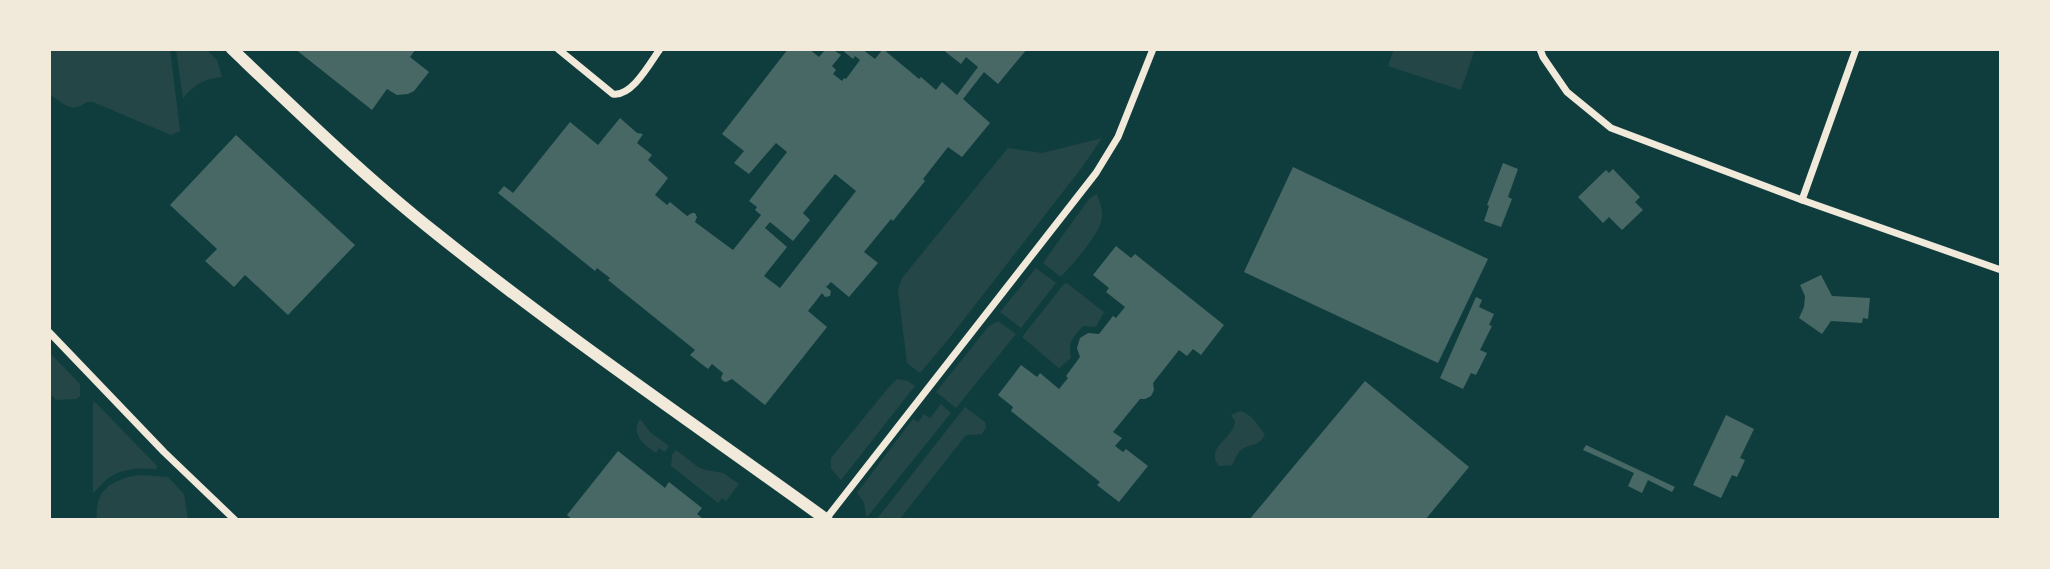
<svg xmlns="http://www.w3.org/2000/svg" width="2050" height="569" font-family="'Source Sans 3',sans-serif">
<style>
.green{fill:#244646}
.building{fill:#486865;fill-rule:evenodd}
.lines{fill:none;stroke-linecap:round;stroke-linejoin:round}
.minor{stroke:#f1e9da;stroke-width:7}
.tertiary{stroke:#f1e9da;stroke-width:12}
</style>
<rect width="100%" height="100%" fill="#0f3d3e"/>
<g class="green">
<path d="M49,49h121l10,82 -9,4 -78,-33h-6c-17,12 -22,2 -38,-8z"/>
<path d="M176,49h30l11,11 5,17c-18,2 -28,7 -39,22z"/>
<path d="M1394,49h81l-14,41 -73,-24z"/>
<path d="M1102,138l-19,28 -132,170 -31,37 -13,-10 -9,-73 4,-12 106,-130 34,5z"/>
<path d="M1097,194c2,7 6,15 5,22 0,17 -30,48 -41,61l-18,-14 46,-64z"/>
<path d="M1036,268l20,15 -35,45 -21,-16z"/>
<path d="M1067,283l37,29 -8,15 -13,-1c-11,13 -15,15 -12,32l-12,10 -37,-31 42,-53z"/>
<path d="M998,321l18,13 -60,74 -20,-16 53,-66z"/>
<path d="M49,352l31,32v12l-4,3 -20,1 -7,-7z"/>
<path d="M897,379l11,2 7,5 -74,94 -10,-11v-11l58,-71z"/>
<path d="M95,402l62,64 -1,3c-16,-1 -32,-1 -46,8 -6,4 -11,11 -17,16v-90z"/>
<path d="M941,404l10,9 -83,103h-2l-2,-14 -7,-9 56,-74 5,3 6,-8 6,4z"/>
<path d="M965,407l20,15 1,5 -4,7 -16,1 -67,85h-23z"/>
<path d="M1240,411c12,3 17,14 25,23 -5,13 -15,9 -24,16 -4,3 -6,11 -9,15l-13,1c-15,-19 15,-27 16,-45l-4,-6z"/>
<path d="M640,419l11,14 18,13 -4,6 -6,-4 -3,5c-12,-9 -26,-18 -16,-34z"/>
<path d="M676,450l22,17 8,3 17,3 16,11 -13,17 -4,-3 -4,5 -47,-37 1,-11z"/>
<path d="M140,475l28,2 16,17 4,26h-91c-3,-30 15,-41 43,-45z"/>
</g>
<g class="building">
<path d="M295,49h121l-6,8 19,15 -15,19 -6,3 -11,1 -10,-6 -15,21z"/>
<path d="M788,49h21l10,8 7,-8h6l9,6 -9,11 4,4 -3,4 9,7 2,-3 2,1 14,-19 -5,-4 -2,3 -12,-10h21l13,10 8,-10 36,30 2,-2 15,13 6,-8 15,13 21,-28 -12,-10 -5,7 -19,-15h85l-29,35 -14,-12 -21,27 27,24 -28,34 -14,-10 -25,32 2,2 -32,40 -2,-2 -27,33 14,11 -29,34 -18,-15 -5,5 5,4 -1,5 -5,1 -3,-4 -14,18 19,16 -62,78 -33,-26 -6,3 -3,-1 -2,-3 2,-5 -11,-9 -4,5 -18,-14 5,-5 -87,-70 2,-2 -13,-10 -2,3 -97,-78 6,-7 9,7 57,-71 28,23 22,-27 17,15 6,1 -6,9 15,12 -4,5 20,18 -13,17 12,10 3,-3 17,14 5,-3h3l2,4 -2,5 38,28 28,-35 -6,-5 2,-3 -8,-6 38,-49 -11,-9 -27,31 -15,-11 10,-12 -22,-17zM835,174l21,17 -76,97 -16,-12 23,-29 -22,-19 5,-6 23,19 17,-21 -7,-7z"/>
<path d="M236,135l119,110 -67,70 -43,-40 -11,12 -29,-26 12,-12 -47,-44z"/>
<path d="M1503,163l15,6 -10,28 4,2 -11,28 -17,-6 5,-15 -2,-1z"/>
<path d="M1293,167l195,92 -50,104 -194,-91z"/>
<path d="M1613,169l27,28 -5,5 8,8 -21,20 -13,-13 -6,6 -25,-26 28,-27 3,3z"/>
<path d="M1116,246l15,12 4,-4 89,71 -23,30 -8,-6 -6,7 -8,-6 -26,33 1,7 -3,6 -6,3h-5l-27,33 9,6 -7,8 8,6 3,-3 22,17 -29,36 -22,-17 3,-3 -89,-71 2,-4 -15,-12 23,-30 16,12 3,-4 19,16 9,-11 -2,-2 14,-19 -3,-9 3,-10 8,-5 11,1 14,-18 3,2 9,-11 -19,-15 3,-4 -16,-13z"/>
<path d="M1821,275l11,21 38,2 -2,21 -5,-1 -1,5 -31,-2 -9,13 -23,-16 5,-11 1,-11 -5,-11z"/>
<path d="M1476,297l6,3 -3,7 15,7 -5,11 3,1 -12,24 7,3 -11,22 -5,-2 -8,16 -23,-11z"/>
<path d="M1365,381l104,86 -44,53h-176z"/>
<path d="M1726,415l28,14 -14,29 5,2 -8,17 -5,-2 -11,23 -28,-13z"/>
<path d="M1586,445l89,42 -3,5 -24,-12 -6,13 -14,-7 6,-13 -51,-23z"/>
<path d="M618,451l47,37 4,-6 33,26 -5,6 7,6h-131l-6,-5z"/>
</g>
<g class="lines">
<g class="minor">
<path d="M558,49l55,45c19,3 37,-31 47,-45"/>
<path d="M1540,49l3,8 24,35 44,36 191,72 199,70"/>
<path d="M1802,200l54,-151"/>
<path d="M49,332l115,120 71,68"/>
<path d="M826,519l270,-346 22,-36 35,-88"/>
</g>
<path class="tertiary" d="M232,49c66,63 133,128 205,185 126,101 260,192 390,286"/>
</g>
<rect width="2050" height="569" fill="none" stroke="#f1e9da" stroke-width="102"/>
</svg>
